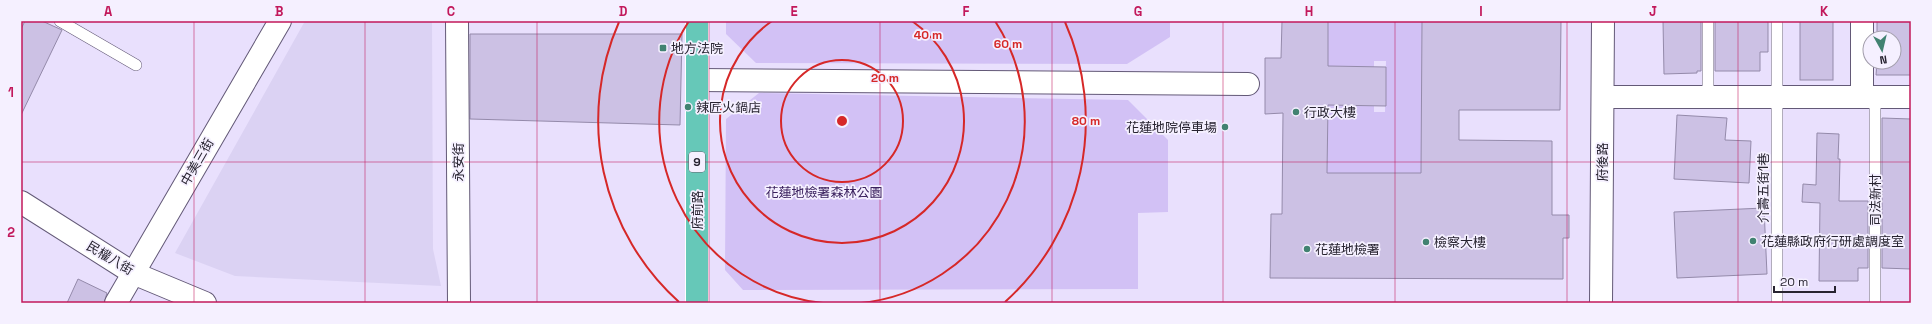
<svg xmlns="http://www.w3.org/2000/svg" width="1932" height="324" font-family="'Space Grotesk','Noto Sans TC',sans-serif">
<style>
.built{fill:#dbd2f3}
.green{fill:#d2c1f5}
.building{fill:#ccc1e4;stroke:#948aaa}
.lines{fill:none;stroke-linecap:round;stroke-linejoin:round}
.service-casing{stroke:#635977;stroke-width:12}
.minor-casing{stroke:#635977;stroke-width:24}
.primary-casing{stroke:#fff;stroke-width:24}
.service{stroke:#fff;stroke-width:11}
.minor{stroke:#fff;stroke-width:22}
.primary{stroke:#66c8b8;stroke-width:22}
.grid{fill:none;stroke:#c2185b;stroke-width:1;stroke-opacity:0.55}
.ring{fill:none;stroke:#d62828;stroke-width:2}
.poi-dot{fill:#418271;stroke:#f5f0ff;stroke-width:1.5}
.labels{text-anchor:middle;dominant-baseline:central;stroke-width:3.5;stroke-linejoin:round;paint-order:stroke}
.shield{fill:#f5f0ff;stroke:#65606e;stroke-width:1}
.shield-label{font-size:12px;font-weight:bold;fill:#272330}
.poi-label{font-size:13px;fill:#272330;stroke:#f5f0ff;text-anchor:start}
.street-label{font-size:13px;fill:#272330;stroke:#f5f0ff}
.park-label{font-size:13px;fill:#3a205e;stroke:#f5f0ff}
.centre{fill:#d62828;stroke:#f5f0ff;stroke-width:2}
.ring-label{font-size:12px;text-anchor:middle;font-weight:bold;fill:#d62828;stroke:#f5f0ff;stroke-width:3.5;stroke-linejoin:round;paint-order:stroke}
.neatline{fill:none;stroke:#c2185b;stroke-width:1.5}
.grid-label{font-size:13px;text-anchor:middle;font-weight:bold;fill:#c2185b}
</style>
<rect width="100%" height="100%" fill="#e9e0fd"/>
<path class="built" d="M305,21h127l1,228 8,37 -206,-10 -60,-23z"/>
<g class="green">
<path d="M726,21h444v16l-43,27 -371,-1 -30,-29z"/>
<path d="M1328,21h94l-1,152h-94l1,-68 46,1v6h11l1,-51h-12v6l-46,-1z"/>
<path d="M759,93l369,7 40,40v72l-30,1v76l-395,1 -18,-20 1,-151z"/>
</g>
<g class="building">
<path d="M25,21h17l20,9 -41,85v-86z"/>
<path d="M1282,21h46v45l58,1v39l-58,-1 -1,68h94l1,-152h139l-1,89h-101v30l93,1v74h17v23h-6v41l-293,-1 1,-64h11l1,-101 -18,1v-56h16z"/>
<path d="M1663,21h38v50h-4v2l-33,1z"/>
<path d="M1715,21h53v31h-8v19h-45z"/>
<rect x="1800" y="21" width="33" height="59"/>
<path d="M1877,21h34v54h-35l1,-13h17v-24h-17z"/>
<path d="M470,34h212l-2,91 -210,-6z"/>
<path d="M1677,115l50,3 -2,22 26,1 -2,42 -75,-4z"/>
<path d="M1882,118l29,1v150l-29,-1z"/>
<path d="M1817,133l22,1 -1,25h2l-1,42h29v67h-10v13h-39l1,-78 -18,-1 1,-18 13,1z"/>
<path d="M1764,208l3,66 -90,4 -3,-66z"/>
<path d="M78,279l29,14 -3,10h-37z"/>
</g>
<g class="lines">
<g class="service-casing">
<g id="service">
<path d="M60,21l76,44"/>
<path d="M1708,97v-76"/>
<path d="M1777,303v-282"/>
<path d="M1875,303v-206"/>
</g>
</g>
<g class="minor-casing">
<g id="minor">
<path d="M457,21l2,282"/>
<path d="M698,80l550,4"/>
<path d="M1603,97h308"/>
<path d="M1862,97v-76"/>
<path d="M21,202l112,71 72,30"/>
<path d="M116,303l164,-282"/>
<path d="M1601,303l2,-282"/>
</g>
</g>
<g class="primary-casing">
<path id="primary" d="M697,21v282"/>
</g>
<use href="#service" class="service"/>
<use href="#minor" class="minor"/>
<use href="#primary" class="primary"/>
</g>
<path class="grid" d="M194,21v282M365,21v282M537,21v282M709,21v282M880,21v282M1052,21v282M1223,21v282M1395,21v282M1567,21v282M1738,21v282M21,162h1890"/>
<g class="ring">
<circle cx="842" cy="121" r="61"/>
<path d="M912 21A122 122 0 1 1 772 21"/>
<path d="M823 303A183 183 0 0 1 689 21M995 21A183 183 0 0 1 861 303"/>
<path d="M679 302A244 244 0 0 1 619 22M1065 22A244 244 0 0 1 1005 302"/>
</g>
<g class="poi-dot">
<rect x="659" y="44" width="8" height="8" rx="2"/>
<circle cx="688" cy="107" r="4"/>
<circle cx="1296" cy="112" r="4"/>
<circle cx="1225" cy="127" r="4"/>
<circle cx="1753" cy="241" r="4"/>
<circle cx="1426" cy="242" r="4"/>
<circle cx="1307" cy="249" r="4"/>
</g>
<g class="labels">
<rect class="shield" x="689" y="152" width="16" height="20" rx="3"/>
<g class="shield-label">
<text x="697" y="162">9</text>
</g>
<g class="poi-label">
<text x="671" y="48">地方法院</text>
<text x="696" y="107">辣匠火鍋店</text>
<text x="1304" y="112">行政大樓</text>
<text x="1217" y="127" text-anchor="end">花蓮地院停車場</text>
<text x="1761" y="241">花蓮縣政府行研處調度室</text>
<text x="1434" y="242">檢察大樓</text>
<text x="1315" y="249">花蓮地檢署</text>
</g>
<g class="street-label">
<text transform="translate(197 162) rotate(-60)">中美三街</text>
<text transform="translate(458 162) rotate(-90)">永安街</text>
<text transform="translate(1602 162) rotate(-90)">府後路</text>
<text transform="translate(1763 188) rotate(-90)">介壽五街1巷</text>
<text transform="translate(1875 200) rotate(-90)">司法新村</text>
<text transform="translate(697 210) rotate(-90)">府前路</text>
<text transform="translate(110 258) rotate(31)">民權八街</text>
</g>
<g class="park-label">
<text x="824" y="192">花蓮地檢署森林公園</text>
</g>
</g>
<circle cx="842" cy="121" r="6" class="centre"/>
<g class="ring-label">
<text x="928" y="39">40 m</text>
<text x="1008" y="48">60 m</text>
<text x="885" y="82">20 m</text>
<text x="1086" y="125">80 m</text>
</g>
<rect width="1932" height="324" fill="none" stroke="#f5f0ff" stroke-width="44"/>
<g transform="translate(1882 50) rotate(172)"><circle r="19" fill="#f5f0ff" stroke="#a39eac"/>
<path d="M0-3L7 15L0 10L-7 15Z" fill="#418271"/>
<text y="-6" font-size="11" font-weight="bold" text-anchor="middle" fill="#272330">N</text>
</g>
<path d="M1774 286v6h61v-6" fill="none" stroke="#272330" stroke-width="2"/>
<text x="1780" y="286" font-size="12" fill="#272330" stroke="#f5f0ff" stroke-width="3" paint-order="stroke">20 m</text>
<rect x="22" y="22" width="1888" height="280" class="neatline"/>
<g class="grid-label">
<text x="108" y="16">A</text>
<text x="279" y="16">B</text>
<text x="451" y="16">C</text>
<text x="623" y="16">D</text>
<text x="794" y="16">E</text>
<text x="966" y="16">F</text>
<text x="1138" y="16">G</text>
<text x="1309" y="16">H</text>
<text x="1481" y="16">I</text>
<text x="1653" y="16">J</text>
<text x="1824" y="16">K</text>
<text x="11" y="97">1</text>
<text x="11" y="237">2</text>
</g>
</svg>
